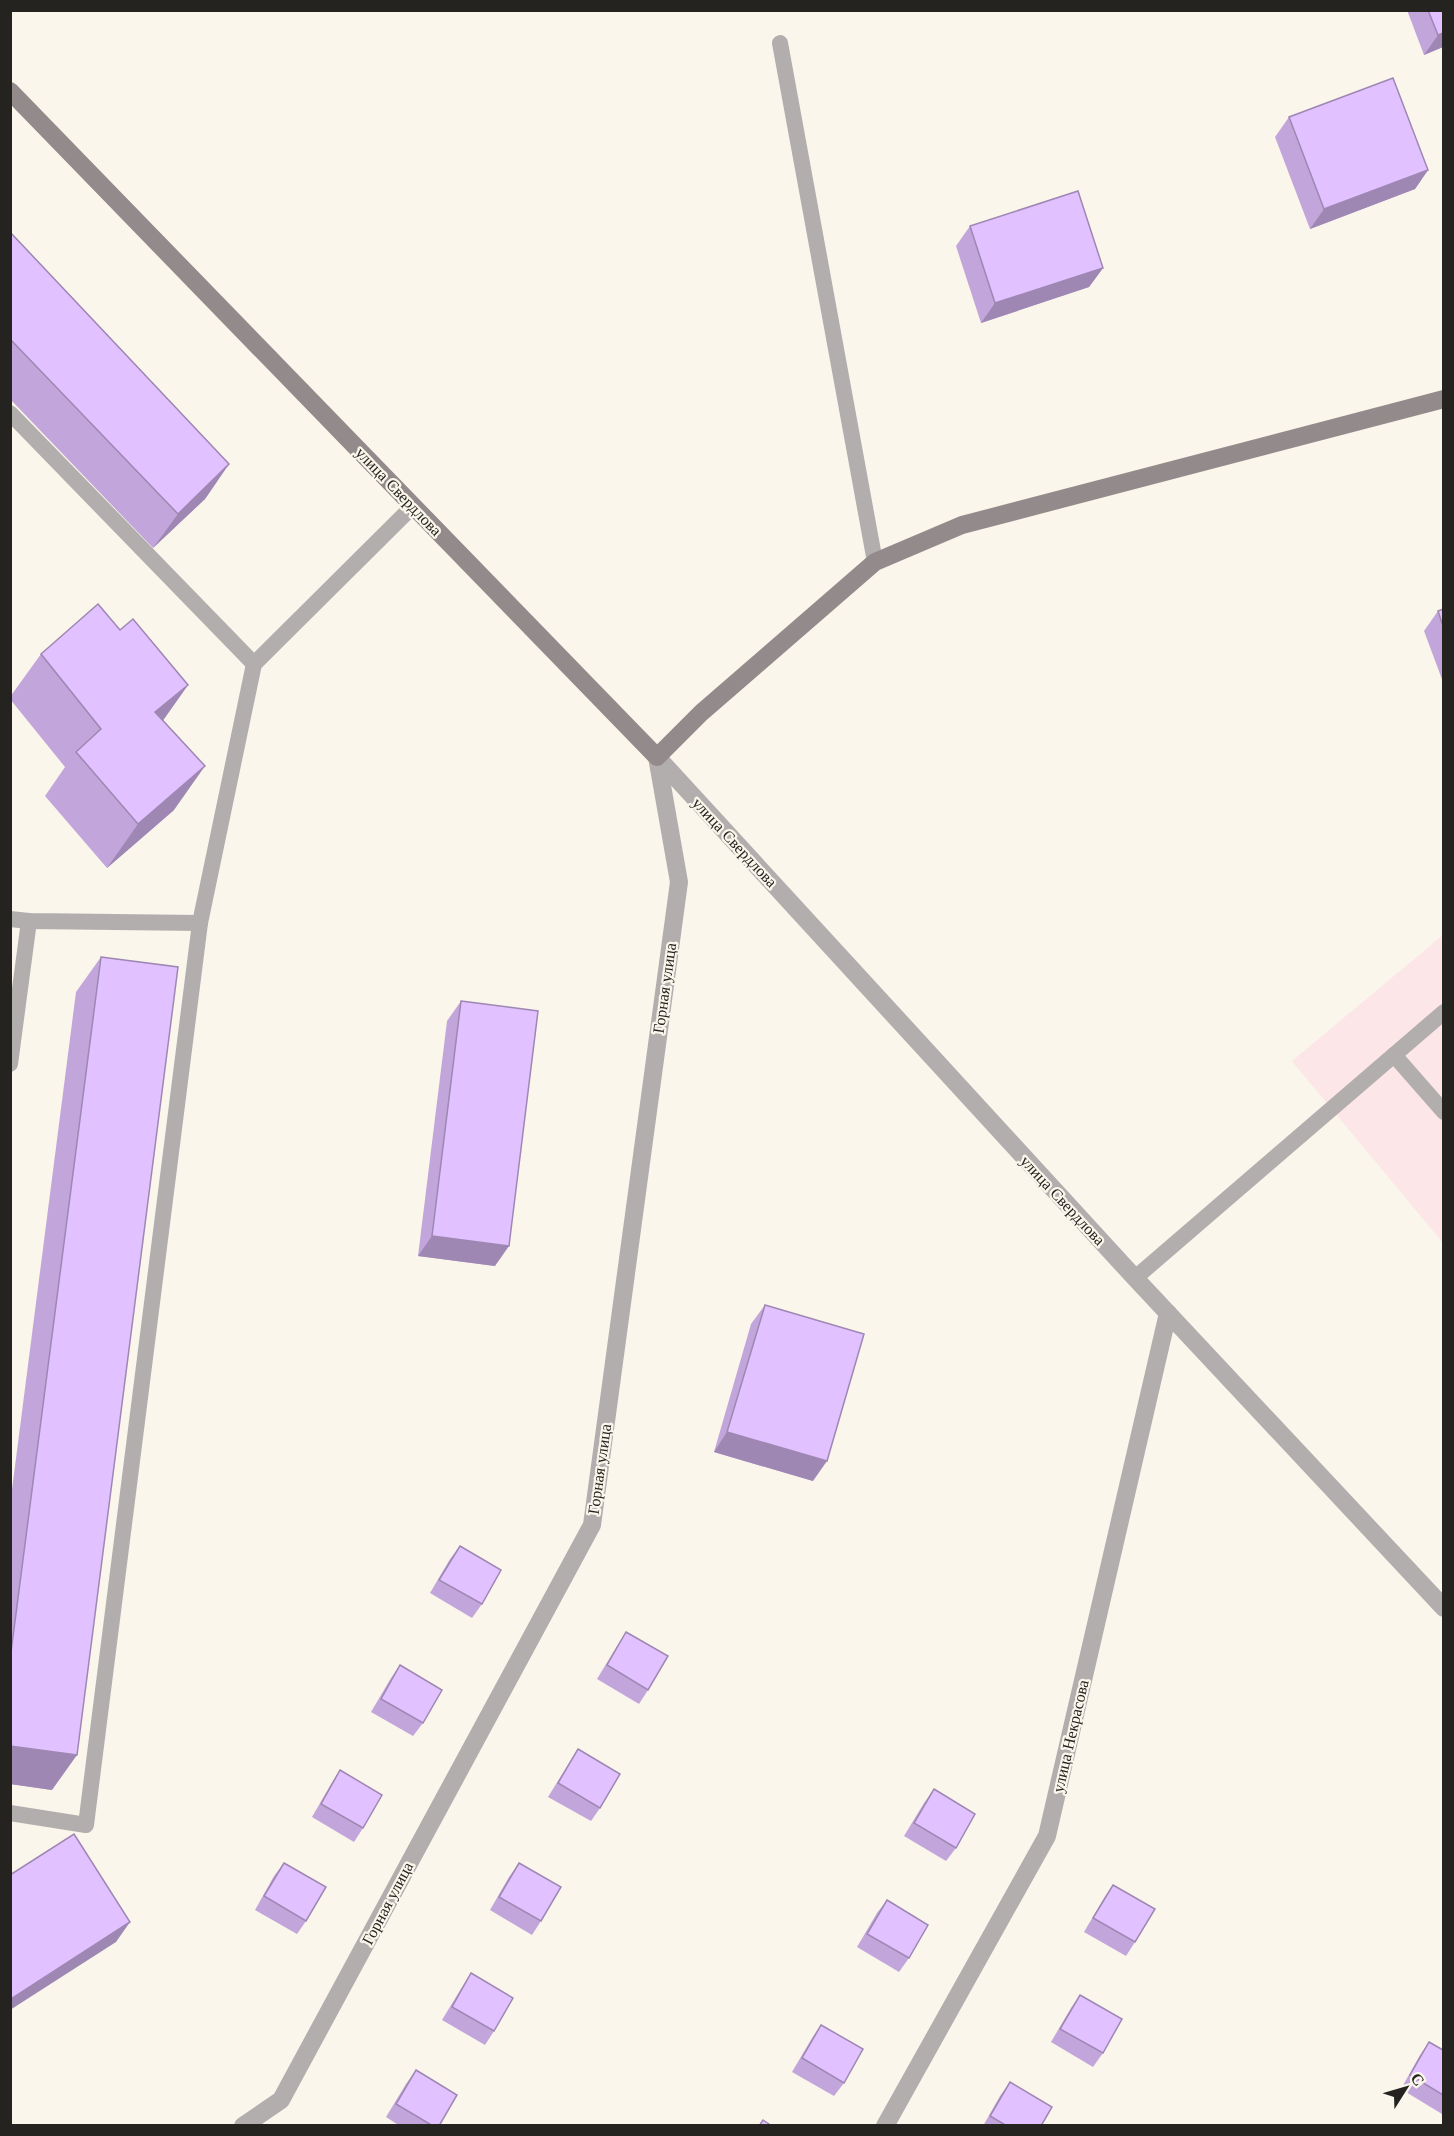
<svg xmlns="http://www.w3.org/2000/svg" width="1454" height="2136" font-family="'Libre Baskerville',serif">
<style>
.industrial{fill:#fce6e7}
.lines{fill:none;stroke-linecap:round;stroke-linejoin:round}
.lane{stroke:#b3aeae;stroke-width:16}
.street{stroke:#b3aeae;stroke-width:18}
.secondary{stroke:#938b8b;stroke-width:18}
.wall{fill:#c2a6db}
.shaded-wall{fill:#9e87b2}
.building{fill:#e1c1ff;stroke:#9e87b2;stroke-width:1.5}
.labels{text-anchor:middle;dominant-baseline:central;stroke-width:4.5;stroke-linejoin:round;paint-order:stroke}
.street-label{font-size:16px;fill:#24231f;stroke:#faf6eb}
</style>
<rect width="100%" height="100%" fill="#faf6eb"/>
<path class="industrial" d="M1443,935v308l-151,-182z"/>
<g class="lines">
<g class="lane">
<path d="M780,43l95,519"/>
<path d="M10,413l244,251"/>
<path d="M10,919l19,2 171,2 54,-259 159,-158"/>
<path d="M1394,1055l50,57"/>
<path d="M10,1064l19,-143"/>
<path d="M1135,1278l309,-266"/>
<path d="M10,1813l76,12 114,-902"/>
</g>
<g class="street">
<path d="M657,757l478,521 309,330"/>
<path d="M243,2126l38,-26 311,-575 87,-643 -22,-125"/>
<path d="M885,2126l162,-290 121,-523"/>
</g>
<path class="secondary" d="M10,91l647,666 44,-44 174,-151 87,-37 482,-126"/>
</g>
<g class="wall">
<path d="M1407,10h36v37l-19,8z"/>
<path d="M1289,117l139,53 -13,19 -105,40 -35,-92z"/>
<path d="M970,226l133,42 -14,19 -108,36 -25,-77z"/>
<path d="M10,232l219,232 -24,35 -52,49 -143,-149z"/>
<path d="M1443,609v73l-19,-51 14,-20z"/>
<path d="M120,630l68,55 -25,35 11,90 -67,58 -62,-72 20,-29 -55,-68v-2l31,-43z"/>
<path d="M101,957l-49,833 -42,-6v-279l66,-513z"/>
<path d="M461,1001l34,265 -77,-10 29,-235z"/>
<path d="M765,1305l48,176 -99,-29 37,-128z"/>
<path d="M460,1546l22,58 -10,14 -42,-25 20,-34z"/>
<path d="M626,1632l22,58 -9,14 -42,-25 20,-33z"/>
<path d="M400,1665l23,58 -10,13 -42,-24 20,-34z"/>
<path d="M578,1749l22,59 -9,13 -43,-24 21,-34z"/>
<path d="M340,1770l23,58 -9,14 -42,-25 19,-33z"/>
<path d="M934,1789l22,59 -10,13 -42,-25 20,-33z"/>
<path d="M284,1863l22,58 -9,13 -42,-24 19,-34z"/>
<path d="M519,1863l22,58 -9,14 -42,-25 19,-33z"/>
<path d="M1113,1885l22,57 -9,14 -42,-24 20,-34z"/>
<path d="M887,1900l22,58 -10,14 -42,-25 20,-34z"/>
<path d="M471,1973l23,58 -9,14 -43,-25 20,-33z"/>
<path d="M1080,1995l23,58 -10,14 -42,-25 20,-34z"/>
<path d="M821,2025l23,58 -10,13 -42,-24 20,-34z"/>
<path d="M1429,2042l14,8v61l-1,3 -41,-25 19,-34z"/>
<path d="M416,2070l23,56h-39l-14,-9 20,-33z"/>
<path d="M1010,2082l31,44h-58l17,-30z"/>
</g>
<g class="shaded-wall">
<path d="M1443,33v14l-19,8 14,-20z"/>
<path d="M1428,170l-13,19 -105,40 14,-20z"/>
<path d="M1103,268l-14,19 -108,36 14,-20z"/>
<path d="M229,464l-24,35 -52,49 25,-34z"/>
<path d="M188,685l-31,44 -2,-17z"/>
<path d="M205,766l-31,44 -67,58 31,-44z"/>
<path d="M432,1236l77,10 -14,20 -77,-10z"/>
<path d="M727,1432l100,29 -14,20 -99,-29z"/>
<path d="M10,1746l67,9 -25,35 -42,-6z"/>
<path d="M130,1922l-14,20 -106,68 1,-11z"/>
</g>
<g class="building">
<path d="M1428,10h15v23l-5,2z"/>
<path d="M1393,78l35,92 -104,39 -35,-92z"/>
<path d="M1078,191l25,77 -108,35 -25,-77z"/>
<path d="M10,232l219,232 -51,50 -168,-175z"/>
<path d="M98,604l22,26 13,-11 55,66 -33,27 50,54 -67,58 -62,-72 25,-23 -60,-75z"/>
<path d="M1443,609v17l-5,-15z"/>
<path d="M101,957l77,10 -101,788 -67,-9v-86z"/>
<path d="M461,1001l77,10 -29,235 -77,-10z"/>
<path d="M765,1305l99,29 -37,127 -100,-29z"/>
<path d="M460,1546l41,24 -19,34 -43,-24z"/>
<path d="M626,1632l42,24 -20,34 -41,-25z"/>
<path d="M400,1665l42,25 -19,33 -42,-24z"/>
<path d="M578,1749l42,25 -20,34 -42,-25z"/>
<path d="M340,1770l42,25 -19,33 -42,-24z"/>
<path d="M934,1789l41,25 -19,34 -42,-25z"/>
<path d="M74,1834l56,88 -119,77 -1,-124z"/>
<path d="M284,1863l42,24 -20,34 -42,-25z"/>
<path d="M519,1863l42,24 -20,34 -42,-24z"/>
<path d="M1113,1885l42,24 -20,33 -42,-24z"/>
<path d="M887,1900l41,25 -19,33 -42,-24z"/>
<path d="M471,1973l42,25 -19,33 -42,-24z"/>
<path d="M1080,1995l42,24 -19,34 -43,-24z"/>
<path d="M821,2025l42,24 -19,34 -42,-25z"/>
<path d="M1429,2042l14,8v45l-33,-20z"/>
<path d="M416,2070l41,25 -18,31h-6l-37,-22z"/>
<path d="M1010,2082l42,25 -11,19h-34l-17,-10z"/>
<path d="M763,2120l9,6h-13z"/>
</g>
<g class="labels">
<g class="street-label">
<text transform="translate(399 491) rotate(46)">улица Свердлова</text>
<text transform="translate(735 842) rotate(47)">улица Свердлова</text>
<text transform="translate(664 988) rotate(-82)">Горная улица</text>
<text transform="translate(1063 1200) rotate(47)">улица Свердлова</text>
<text transform="translate(599 1469) rotate(-82)">Горная улица</text>
<text transform="translate(1070 1736) rotate(-77)">улица Некрасова</text>
<text transform="translate(387 1903) rotate(-62)">Горная улица</text>
</g>
</g>
<rect width="1454" height="2136" fill="none" stroke="#24231f" stroke-width="24"/>
<g transform="translate(1406 2088) rotate(53)" stroke="#faf6eb" stroke-width="4.5" paint-order="stroke">
<path d="M0-4.5L10 22L0 15L-10 22Z" fill="#24231f"/>
<text y="-9" font-size="16" font-weight="bold" text-anchor="middle" fill="#24231f">С</text>
</g>
</svg>
